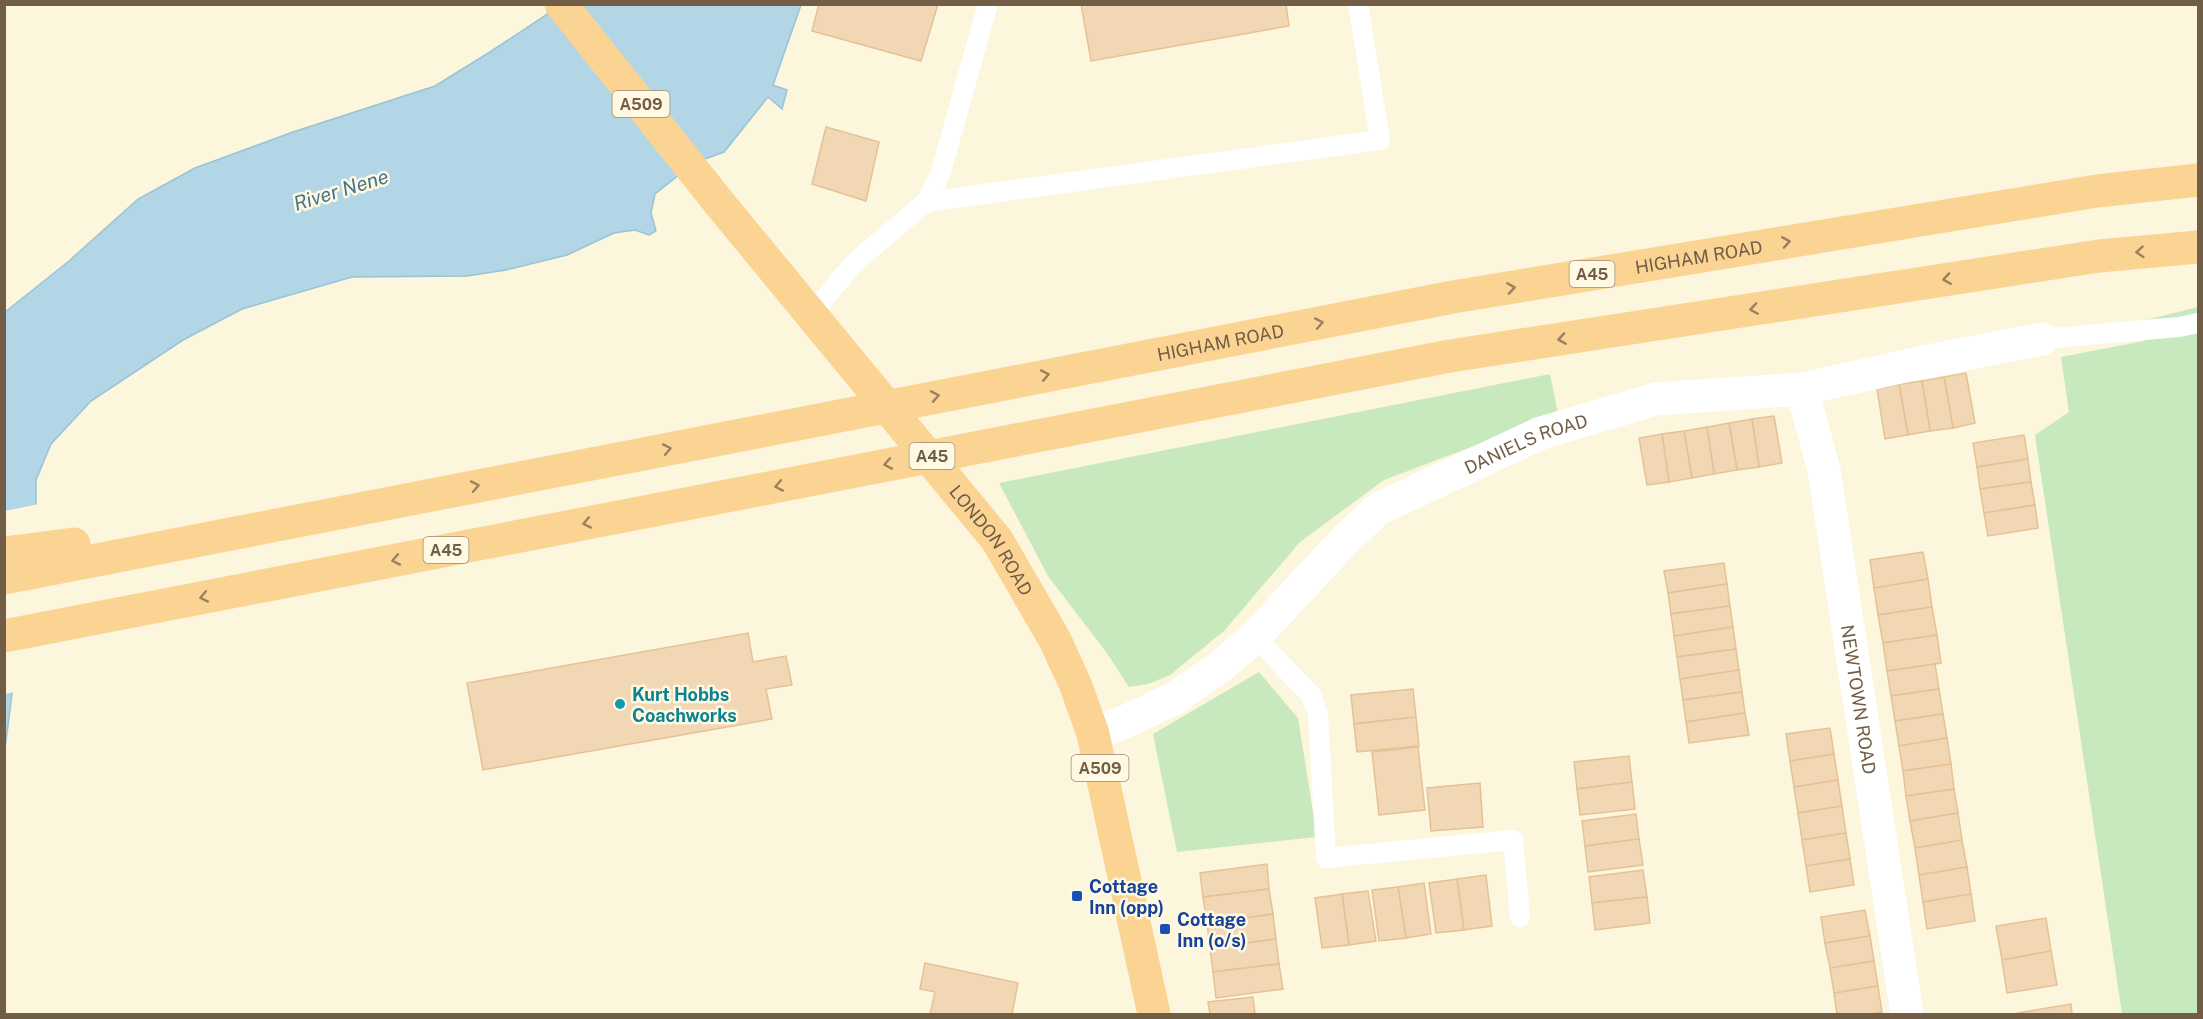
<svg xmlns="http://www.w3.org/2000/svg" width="2203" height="1019" font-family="'Public Sans',sans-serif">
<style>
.green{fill:#c7e9bd}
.water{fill:#b2d6e5;stroke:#99c3d7;stroke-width:1.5}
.pier{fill:#fcf6dd}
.building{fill:#f2d7b5;stroke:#e5c195;stroke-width:1.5}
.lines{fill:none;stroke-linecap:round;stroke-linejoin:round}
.service{stroke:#fff;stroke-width:20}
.minor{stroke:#fff;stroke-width:33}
.trunk{stroke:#fbd393;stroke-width:33}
.oneway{stroke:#9b805d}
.culture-dot{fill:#0f9aa8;stroke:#fff9e4;stroke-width:2}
.transit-dot{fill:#1a4fb4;stroke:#fff9e4;stroke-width:2}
.labels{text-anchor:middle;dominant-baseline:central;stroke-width:5;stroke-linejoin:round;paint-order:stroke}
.shield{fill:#fff9e4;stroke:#9c8c75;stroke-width:1.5}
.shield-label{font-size:16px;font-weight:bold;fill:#725d46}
.street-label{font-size:18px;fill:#725d46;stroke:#fff9e4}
.culture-label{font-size:18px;font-weight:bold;fill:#0d838f;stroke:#fff9e4;text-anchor:start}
.transit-label{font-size:18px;font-weight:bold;fill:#164399;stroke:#fff9e4;text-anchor:start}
.water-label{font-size:20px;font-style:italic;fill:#42748d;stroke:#fff9e4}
</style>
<rect width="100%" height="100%" fill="#fcf6dd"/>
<g class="green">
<path d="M2198,307v707h-76l-87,-579 34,-23 -8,-55 83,-16 -6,-19z"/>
<path d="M1550,374l8,40 -174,66 -84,62 -75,88 -55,45 -22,9 -19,3 -23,-35 -58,-76 -49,-93z"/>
<path d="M1259,672l39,46 19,119 -140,15 -24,-118z"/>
</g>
<path class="water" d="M561,5h240l-28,80 14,5 -5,19 -14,-12 -44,55 -30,11 -39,31 -4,19 5,18 -7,4 -14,-5 -21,3 -47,22 -61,15 -39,6 -115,1 -110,32 -59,31 -92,61 -40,43 -15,36v25l-31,244v-437l64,-51 69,-62 57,-31 98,-36 142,-46 55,-34z"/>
<path class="pier" d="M39,504l-25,188 -9,2v-183z"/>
<g class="building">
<path d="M819,4h119l-17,57 -109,-30z"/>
<path d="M1081,4h205l3,22 -198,35z"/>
<path d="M826,127l53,15 -13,59 -54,-17z"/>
<path d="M1966,373l9,50 -22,5 -9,-51z"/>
<path d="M1944,377l9,51 -23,3 -8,-50z"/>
<path d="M1922,381l8,50 -22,4 -9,-51z"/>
<path d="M1899,384l9,51 -23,4 -8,-50z"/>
<path d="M1774,416l8,47 -23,4 -7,-48z"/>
<path d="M1752,419l7,48 -22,3 -8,-47z"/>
<path d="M1729,423l8,47 -23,4 -7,-47z"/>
<path d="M1707,427l7,47 -22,4 -8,-47z"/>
<path d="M1684,431l8,47 -23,4 -7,-48z"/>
<path d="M1662,434l7,48 -22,3 -8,-47z"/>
<path d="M2024,435l4,24 -51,8 -4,-24z"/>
<path d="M2028,459l3,23 -51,7 -3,-22z"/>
<path d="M2031,482l4,23 -51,8 -4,-24z"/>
<path d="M2035,505l3,23 -50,8 -4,-23z"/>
<path d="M1923,552l5,27 -54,9 -4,-28z"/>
<path d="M1724,563l3,21 -59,9 -4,-22z"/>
<path d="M1928,579l4,28 -54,8 -4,-27z"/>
<path d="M1727,584l3,22 -59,8 -3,-21z"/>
<path d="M1730,606l3,21 -59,9 -3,-22z"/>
<path d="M1932,607l5,28 -54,8 -5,-28z"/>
<path d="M1733,627l3,22 -59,8 -3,-21z"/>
<path d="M748,633l5,29 33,-6 6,29 -26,4 6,30 -289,51 -16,-87z"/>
<path d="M1937,635l4,28 -54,8 -4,-28z"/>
<path d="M1736,649l3,21 -59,9 -3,-22z"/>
<path d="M1935,664l4,25 -48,7 -4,-25z"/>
<path d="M1739,670l3,22 -59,8 -3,-21z"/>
<path d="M1413,689l3,28 -62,7 -3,-29z"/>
<path d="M1939,689l4,25 -48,7 -4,-25z"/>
<path d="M1742,692l3,21 -59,9 -3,-22z"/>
<path d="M1745,713l4,22 -60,8 -3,-21z"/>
<path d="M1943,714l4,24 -48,8 -4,-25z"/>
<path d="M1416,717l3,29 -62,6 -3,-28z"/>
<path d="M1830,728l4,26 -44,7 -4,-27z"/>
<path d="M1947,738l4,26 -48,7 -4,-25z"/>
<path d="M1418,747l7,63 -46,5 -7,-63z"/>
<path d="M1834,754l4,26 -44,7 -4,-26z"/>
<path d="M1629,756l3,26 -55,7 -3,-27z"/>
<path d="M1951,764l3,25 -48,7 -3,-25z"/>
<path d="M1838,780l4,26 -44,7 -4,-26z"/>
<path d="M1632,782l3,27 -55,6 -3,-26z"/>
<path d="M1480,783l3,44 -52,4 -4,-43z"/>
<path d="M1954,789l4,24 -48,8 -4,-25z"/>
<path d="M1842,806l4,27 -44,7 -4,-27z"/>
<path d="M1958,813l4,27 -47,8 -5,-27z"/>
<path d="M1636,814l3,25 -54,7 -3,-25z"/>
<path d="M1846,833l4,26 -44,7 -4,-26z"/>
<path d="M1639,839l4,26 -55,7 -3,-26z"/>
<path d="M1962,840l5,27 -48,8 -4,-27z"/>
<path d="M1850,859l4,26 -44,7 -4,-26z"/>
<path d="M1267,864l2,25 -66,8 -3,-24z"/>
<path d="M1967,867l4,27 -48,8 -4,-27z"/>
<path d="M1643,870l4,27 -55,6 -3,-26z"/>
<path d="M1486,875l6,51 -28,4 -7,-51z"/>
<path d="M1457,879l7,51 -28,3 -7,-50z"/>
<path d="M1424,883l7,51 -25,4 -8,-51z"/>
<path d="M1398,887l8,51 -27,3 -7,-51z"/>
<path d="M1269,889l4,25 -66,9 -4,-26z"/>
<path d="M1368,891l8,50 -27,4 -7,-51z"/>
<path d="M1342,894l7,51 -27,3 -7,-50z"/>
<path d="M1971,894l4,27 -48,8 -4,-27z"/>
<path d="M1647,897l3,26 -55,7 -3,-27z"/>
<path d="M1865,910l5,26 -45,7 -4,-26z"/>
<path d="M1273,914l3,25 -66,9 -3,-25z"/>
<path d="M2046,918l5,33 -49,9 -6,-34z"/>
<path d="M1870,936l4,25 -44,7 -5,-25z"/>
<path d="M1276,939l3,25 -66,8 -3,-24z"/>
<path d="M2051,951l6,34 -50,8 -5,-33z"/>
<path d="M1874,961l4,25 -44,7 -4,-25z"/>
<path d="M925,963l93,20 -6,31h-82l5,-22 -15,-3z"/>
<path d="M1279,964l4,25 -67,9 -3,-26z"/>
<path d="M1878,986l4,26 -15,2h-30l-3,-21z"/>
<path d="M1253,997l2,17h-45l-2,-12z"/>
<path d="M2071,1004l1,10h-60z"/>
</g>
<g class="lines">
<g class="service">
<path d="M926,202l454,-62 -22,-136"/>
<path d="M811,315l43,-52 72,-61 14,-27 48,-171"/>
<path d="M2042,339l137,-12 19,-4"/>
<path d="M1255,637l56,58 7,20 8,143 187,-18 7,77"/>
</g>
<g class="minor">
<path id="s1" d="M1802,389l22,81 83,544"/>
<path id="s2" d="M1093,734l36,-14 46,-22 46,-32 34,-29 87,-94 36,-34 163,-76 115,-34 146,-10 117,-26 123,-24"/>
</g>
<g class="trunk">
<path id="s3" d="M561,4l159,200 277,336 58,100 21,46 17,48 61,280"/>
<path d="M4,553l70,-9"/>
<path id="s4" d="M4,578l1449,-281 644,-106 101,-11"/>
<path d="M4,636l1446,-280 649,-100 99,-9"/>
</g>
</g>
<defs><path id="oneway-chevron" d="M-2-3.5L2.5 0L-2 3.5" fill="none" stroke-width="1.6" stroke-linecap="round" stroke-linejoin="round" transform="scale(1.5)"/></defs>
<g class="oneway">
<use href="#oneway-chevron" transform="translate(1786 242) rotate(-9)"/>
<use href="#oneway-chevron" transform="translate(2140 252) rotate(175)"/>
<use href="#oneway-chevron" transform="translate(1947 279) rotate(171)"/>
<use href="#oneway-chevron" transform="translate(1511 288) rotate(-9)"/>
<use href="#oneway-chevron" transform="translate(1754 309) rotate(171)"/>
<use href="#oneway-chevron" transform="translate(1319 323) rotate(-11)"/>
<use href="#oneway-chevron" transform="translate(1562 339) rotate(171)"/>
<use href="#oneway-chevron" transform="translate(1045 375) rotate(-11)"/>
<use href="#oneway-chevron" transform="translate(935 396) rotate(-11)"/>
<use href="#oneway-chevron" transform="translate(667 449) rotate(-11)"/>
<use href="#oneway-chevron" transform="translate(888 464) rotate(169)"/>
<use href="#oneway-chevron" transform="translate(475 486) rotate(-11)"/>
<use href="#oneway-chevron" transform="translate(779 486) rotate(169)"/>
<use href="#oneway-chevron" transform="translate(587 523) rotate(169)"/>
<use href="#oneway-chevron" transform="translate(396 560) rotate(169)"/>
<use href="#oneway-chevron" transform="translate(204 597) rotate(169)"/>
</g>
<circle class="culture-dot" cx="620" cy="704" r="6"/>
<g class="transit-dot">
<rect x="1071" y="890" width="12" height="12" rx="3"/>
<rect x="1159" y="923" width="12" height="12" rx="3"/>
</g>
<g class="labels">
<g class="shield">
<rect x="612.5" y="91" width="57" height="26" rx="4.5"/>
<rect x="1569.5" y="261" width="45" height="26" rx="4.5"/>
<rect x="909.5" y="443" width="45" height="26" rx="4.5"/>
<rect x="423.5" y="537" width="45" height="26" rx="4.5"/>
<rect x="1071.5" y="755" width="57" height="26" rx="4.5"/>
</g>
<g class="shield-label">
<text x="641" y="104">A509</text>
<text x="1592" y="274">A45</text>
<text x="932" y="456">A45</text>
<text x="446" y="550">A45</text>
<text x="1100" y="768">A509</text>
</g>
<g class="street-label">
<text stroke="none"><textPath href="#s4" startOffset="1725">HIGHAM ROAD</textPath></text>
<text stroke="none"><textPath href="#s4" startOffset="1239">HIGHAM ROAD</textPath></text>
<text stroke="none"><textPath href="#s2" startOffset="530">DANIELS ROAD</textPath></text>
<text stroke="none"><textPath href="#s3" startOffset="688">LONDON ROAD</textPath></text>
<text stroke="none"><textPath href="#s1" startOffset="316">NEWTOWN ROAD</textPath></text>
</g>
<g class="culture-label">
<text x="632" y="694">Kurt Hobbs<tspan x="632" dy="21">Coachworks</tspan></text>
</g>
<g class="transit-label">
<text x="1089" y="886">Cottage<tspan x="1089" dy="21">Inn (opp)</tspan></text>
<text x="1177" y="919">Cottage<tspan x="1177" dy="21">Inn (o/s)</tspan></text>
</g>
<g class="water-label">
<text transform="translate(341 190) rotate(-17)">River Nene</text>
</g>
</g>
<rect width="2203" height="1019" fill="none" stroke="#725d46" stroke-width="12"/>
</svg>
